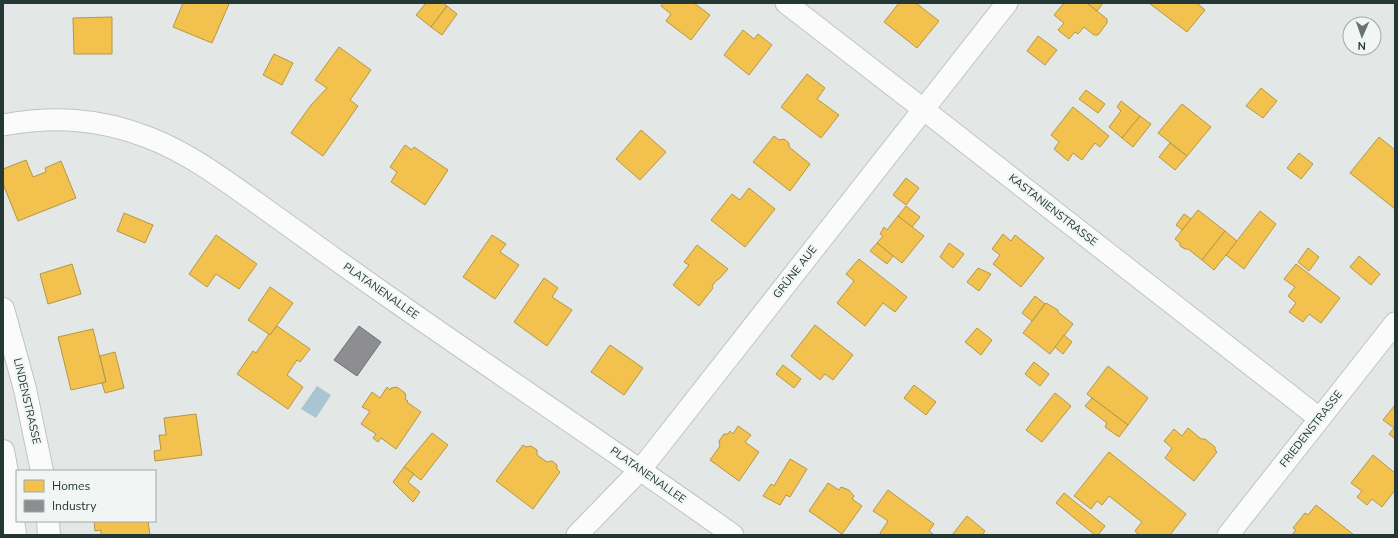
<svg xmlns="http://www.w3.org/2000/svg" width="1398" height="538" font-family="'Nunito Sans',sans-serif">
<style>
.water{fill:#a8c5d1}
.homes{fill:#f2c14e;stroke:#b49846}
.industry{fill:#8d8d92;stroke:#6d7376}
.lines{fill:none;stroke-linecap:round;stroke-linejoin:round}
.minor-casing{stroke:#c0c4c3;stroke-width:23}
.tertiary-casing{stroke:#c0c4c3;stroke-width:24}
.minor{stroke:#fbfbfb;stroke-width:21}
.tertiary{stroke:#fbfbfb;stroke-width:22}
.labels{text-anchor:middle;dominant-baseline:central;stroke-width:4;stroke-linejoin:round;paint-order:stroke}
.street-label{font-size:11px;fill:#233735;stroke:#f1f6f4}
</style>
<rect width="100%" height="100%" fill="#e3e7e6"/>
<path class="water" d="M317,386l14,9 -15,23 -15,-9z"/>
<g class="homes">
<path d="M183,3h42l4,1 -17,39 -39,-16z"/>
<path d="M426,3h17l4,3 -16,21 -15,-12z"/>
<path d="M663,3h31l16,12 -19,25 -25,-19 5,-7 -10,-8z"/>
<path d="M899,3h17l23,18 -22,27 -33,-26z"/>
<path d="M1064,3h23l20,16v4l-9,12h-4l-10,-8 -6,7 -3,-2 -6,7 -11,-9 6,-7 -10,-8z"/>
<path d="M1087,3h16l-6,8z"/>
<path d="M1149,3h48l8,7 -18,22z"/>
<path d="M447,6l10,8 -15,21 -11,-8z"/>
<path d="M112,17v37h-38l-1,-36z"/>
<path d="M743,30l11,9 4,-5 14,11 -23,30 -25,-20z"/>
<path d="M1038,36l19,14 -12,15 -18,-14z"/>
<path d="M339,47l32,23 -21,30 8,6 -35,50 -32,-23 20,-28 16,-17 -12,-8z"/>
<path d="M274,54l19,9 -11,22 -19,-10z"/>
<path d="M807,74l18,14 -8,11 22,16 -18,23 -40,-31z"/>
<path d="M1261,88l16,13 -14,17 -17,-12z"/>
<path d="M1086,90l19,14 -7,9 -19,-14z"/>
<path d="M1121,101l19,15 -18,22 -13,-11 12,-16 -4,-4z"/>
<path d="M1182,104l29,23 -24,29 -29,-23z"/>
<path d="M1073,107l36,29 -9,11 -5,-4 -13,17 -9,-7 -5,8 -14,-12 5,-7 -8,-7z"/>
<path d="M1140,116l11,8 -18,23 -11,-9z"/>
<path d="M641,130l25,22 -26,28 -24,-21z"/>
<path d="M774,136l5,4 5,-1 5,4v4l21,17 -20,27 -37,-29z"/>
<path d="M1379,137l16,13v59l-45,-36z"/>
<path d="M1170,143l17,13 -12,14 -16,-13z"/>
<path d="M405,145l7,5 2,-3 34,23 -23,35 -34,-23 6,-10 -7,-5z"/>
<path d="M1299,153l14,11 -12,15 -14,-11z"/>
<path d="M26,160l7,17 13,-5 -1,-4 16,-7 15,37 -58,23 -15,-37v-15z"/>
<path d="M906,178l13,10 -13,17 -13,-10z"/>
<path d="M749,188l26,21 -30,38 -34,-27 21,-26 8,6z"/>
<path d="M906,206l14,11 -8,10 -14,-11z"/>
<path d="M1198,210l27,21 -23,29 -14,-11h-3l-5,-3v-3l-5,-4z"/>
<path d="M1260,211l16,13 -32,45 -18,-14z"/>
<path d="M124,213l29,12 -8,18 -28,-12z"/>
<path d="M1184,214l7,5 -9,11 -6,-5z"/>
<path d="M898,216l26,20 -22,27 -25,-20 6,-7 -3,-2 4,-7 3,3z"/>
<path d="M1225,231l12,10 -23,29 -12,-10z"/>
<path d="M1003,234l8,7 4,-6 29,23 -23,29 -28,-23 7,-9 -8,-6z"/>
<path d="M216,235l41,29 -18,25 -23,-15 -9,13 -18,-13z"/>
<path d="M492,235l14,9 -6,8 19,13 -24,34 -32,-22z"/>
<path d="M877,243l16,13 -6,8 -17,-13z"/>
<path d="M949,243l15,11 -11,14 -13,-11z"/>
<path d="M697,245l31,24 -9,10 -2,1 -5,6 1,2 -14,18 -26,-21 16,-20 -5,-3z"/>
<path d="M1308,248l11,9 -10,14 -11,-9z"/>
<path d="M1359,256l21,18 -9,11 -21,-18z"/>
<path d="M859,259l48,38 -12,15 -12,-9 -18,23 -28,-23 17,-22 -8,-7z"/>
<path d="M72,264l9,30 -33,10 -8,-30z"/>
<path d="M1296,264l44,34 -19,25 -12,-9 -6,8 -14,-10 7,-9 -8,-7 7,-9 -11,-8z"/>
<path d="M978,268l13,6 -12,17 -12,-9z"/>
<path d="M544,278l14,10 -6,9 20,13 -25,36 -33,-24z"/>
<path d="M270,287l23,16 -23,32 -22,-15z"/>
<path d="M1035,296l10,8 -13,17 -10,-8z"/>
<path d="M1046,303l12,7v2l15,12 -23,30 -27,-21z"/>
<path d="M815,325l38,30 -20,25 -8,-6 -5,6 -29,-24z"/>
<path d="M277,326l33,23 -10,13 -3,-2 -10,15 16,12 -15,22 -51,-35 16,-23 3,2 13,-19 1,1z"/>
<path d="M977,328l15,12 -11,15 -16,-13z"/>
<path d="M93,329l13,53 -35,8 -13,-53z"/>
<path d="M1064,335l8,7 -9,12 -8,-7z"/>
<path d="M610,345l33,23 -19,27 -33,-23z"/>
<path d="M115,352l9,36 -19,5 -3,-10 4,-1 -6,-26z"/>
<path d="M1034,362l15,12 -9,12 -15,-12z"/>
<path d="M783,365l18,14 -7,9 -18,-14z"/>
<path d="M1108,366l40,32 -20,27 -41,-31z"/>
<path d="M914,385l22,17 -10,13 -22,-17z"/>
<path d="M387,387l3,3 1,-2 6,-1 8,6 1,4 -1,2 3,2 -1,1 14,10 -25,37 -15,-11 -3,4 -5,-4 3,-4 -15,-10 9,-13 -8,-4 10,-15 8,6z"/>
<path d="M1055,393l16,13 -29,36 -16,-12z"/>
<path d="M1092,398l36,27 -9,12 -14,-10 2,-4 -22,-17z"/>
<path d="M1395,405v34l-6,-5 5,-6 -11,-8z"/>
<path d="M196,414l6,41 -47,6 -1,-10 7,-1 -2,-15h7l-2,-17z"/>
<path d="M738,426l13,9 -6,7 14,10 -20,29 -29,-21 10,-14 -1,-5 5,-7h4l2,-3 3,3z"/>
<path d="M1188,428l13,11h4l10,8v3l2,2 -23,29 -29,-23 7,-10 -8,-7 10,-12 8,7z"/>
<path d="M432,433l16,12 -27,35 -17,-13z"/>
<path d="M523,445l3,2 5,-1 6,4v5l10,7 5,-1 5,4v4l3,3 -27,37 -37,-28z"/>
<path d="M1109,452l77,62 -16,21h-31l-4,-4 7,-9 -33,-26 -7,9 -5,-4 -6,8 -17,-13z"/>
<path d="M1373,455l22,18v17l-13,17 -10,-8 -5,6 -10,-8 5,-6 -11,-8z"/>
<path d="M790,459l17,10 -17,28 -4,-2 -6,10 -17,-9 8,-12 3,2z"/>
<path d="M404,467l10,7 -6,8 12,10 -7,10 -20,-20z"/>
<path d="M828,483l11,7 2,-3 8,3 5,6 -2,3 10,7 -20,28 -33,-23z"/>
<path d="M888,490l46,34 -5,7 4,3v1h-52l-1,-2 8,-12 -15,-10z"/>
<path d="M1064,493l41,33 -7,9h-3l-39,-32z"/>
<path d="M1316,505l38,30h-62l4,-5 -3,-2 12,-15 3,2z"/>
<path d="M967,516l18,15 -3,4h-30z"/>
<path d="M94,521h54l2,14h-49v-5l-6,1z"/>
</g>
<path class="industry" d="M359,326l22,16 -24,34 -23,-16z"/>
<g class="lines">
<g class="minor-casing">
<g id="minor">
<path d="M786,3l137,106 396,309"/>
<path d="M3,125c51,-9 95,-7 144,12 40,15 75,41 110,66 39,28 79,57 119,85 118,83 239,163 357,247"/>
<path d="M577,535l64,-66 366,-466"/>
<path d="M1228,535l167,-212"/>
</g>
</g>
<g class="tertiary-casing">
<g id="tertiary">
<path d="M3,309l22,80 17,82"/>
<path d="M3,451l4,21 8,63"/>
<path d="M48,521l1,14"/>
</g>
</g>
<use href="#minor" class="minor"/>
<use href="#tertiary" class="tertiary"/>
</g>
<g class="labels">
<g class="street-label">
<text transform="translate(1053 210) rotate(38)">KASTANIENSTRASSE</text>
<text transform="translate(795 272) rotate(-52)">GRÜNE AUE</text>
<text transform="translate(381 291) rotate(35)">PLATANENALLEE</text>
<text transform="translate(27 401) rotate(77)">LINDENSTRASSE</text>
<text transform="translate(1311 429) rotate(-52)">FRIEDENSTRASSE</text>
<text transform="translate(648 475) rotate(35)">PLATANENALLEE</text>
</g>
</g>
<rect width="1398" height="538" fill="none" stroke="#233735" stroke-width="8"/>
<rect x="16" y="470" width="140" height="52" fill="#f1f6f4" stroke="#9faaa8"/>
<rect x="24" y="480" width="20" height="12" fill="#f2c14e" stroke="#9faaa8"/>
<text x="52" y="490" font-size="12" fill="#233735">Homes</text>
<rect x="24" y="500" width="20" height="12" fill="#8d8d92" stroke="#9faaa8"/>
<text x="52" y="510" font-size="12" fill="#233735">Industry</text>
<g transform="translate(1362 36) rotate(182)"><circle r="19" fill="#f1f6f4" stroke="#9faaa8"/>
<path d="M0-3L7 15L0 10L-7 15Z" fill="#667573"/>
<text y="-6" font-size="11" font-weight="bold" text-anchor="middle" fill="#233735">N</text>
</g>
</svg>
